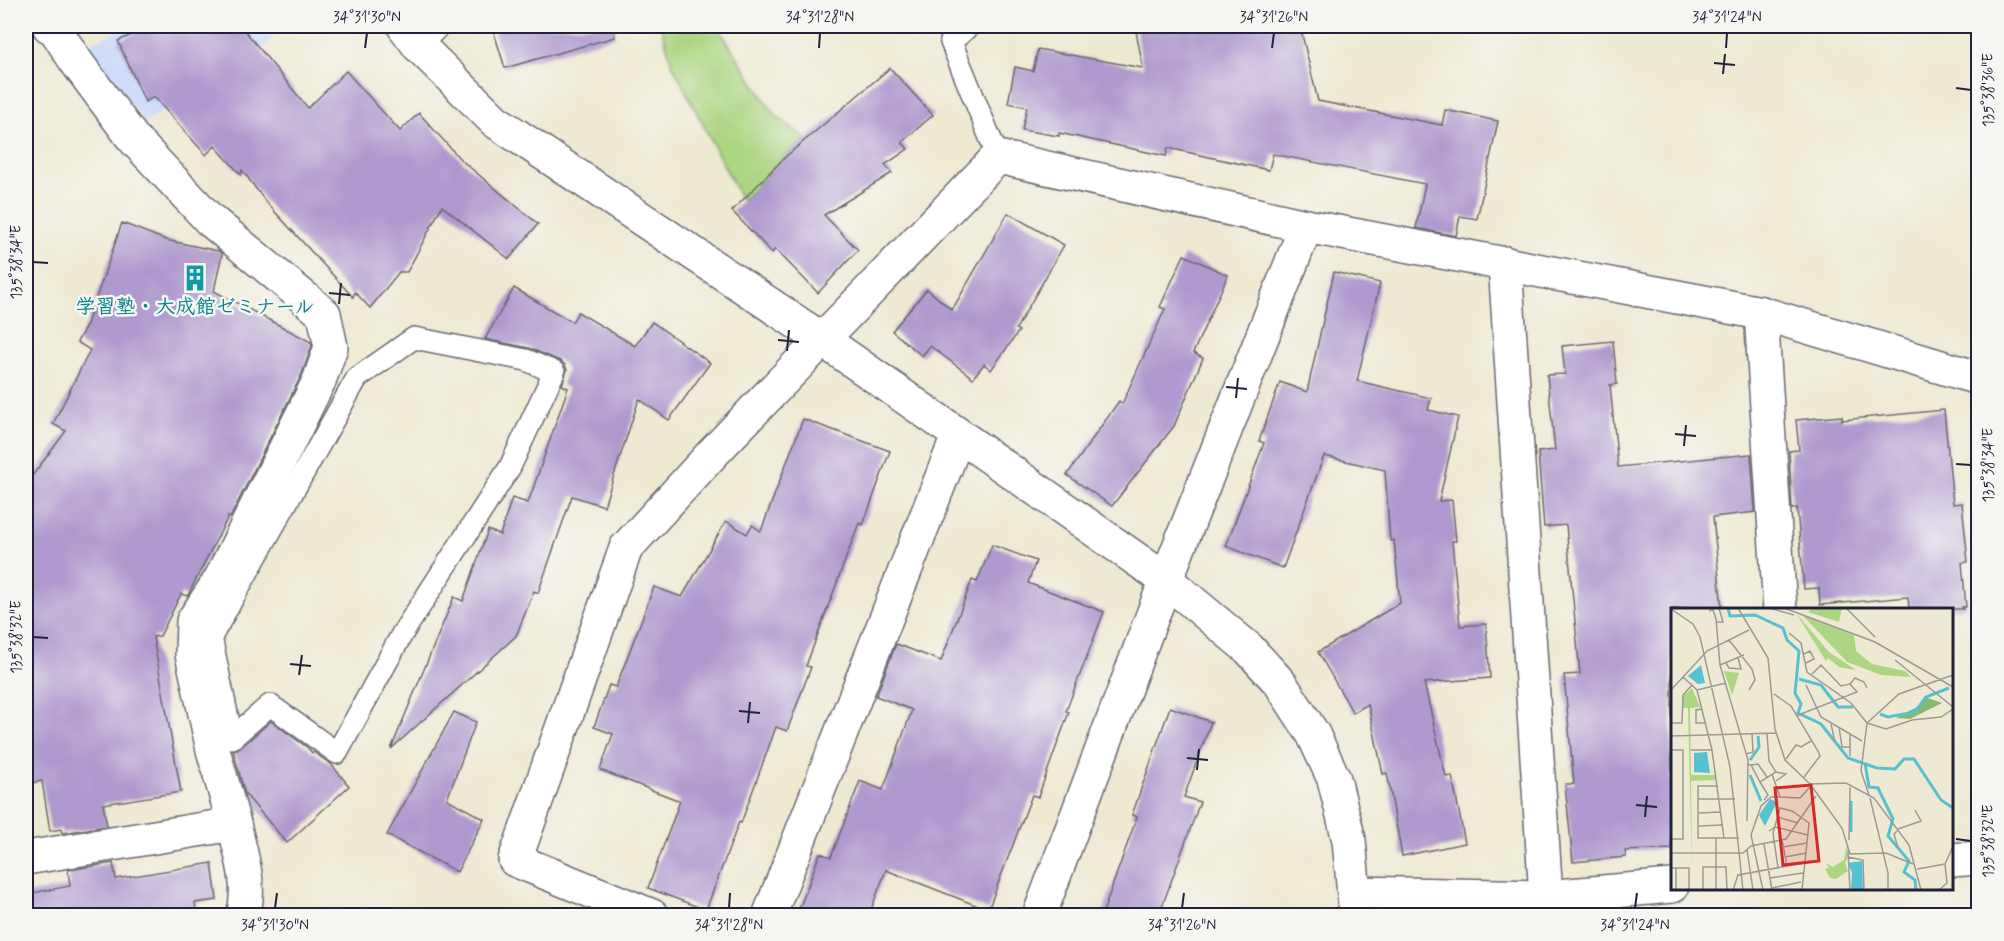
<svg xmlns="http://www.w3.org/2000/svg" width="2004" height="941" font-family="Mynerve,'Klee One',sans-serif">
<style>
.built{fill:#ccdbf9}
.green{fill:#acd682;stroke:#677c5e;stroke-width:1.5}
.building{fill:#af99ce}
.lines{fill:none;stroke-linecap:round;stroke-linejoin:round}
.service-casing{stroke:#696870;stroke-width:24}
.minor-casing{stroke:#696870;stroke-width:36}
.tertiary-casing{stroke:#696870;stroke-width:36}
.service{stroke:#fff;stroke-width:21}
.minor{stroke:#fff;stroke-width:33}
.tertiary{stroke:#fff;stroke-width:33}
.ticks{fill:none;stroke:#22223b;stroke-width:2}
.labels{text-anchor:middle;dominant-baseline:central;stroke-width:5;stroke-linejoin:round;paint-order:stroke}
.culture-label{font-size:20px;font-weight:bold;fill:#0d838f;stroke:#f6f6f2}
.inset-river{fill:none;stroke:#56c1d0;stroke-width:3}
.inset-road{fill:none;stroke:#9c9996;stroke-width:1.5}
.view{fill:#d62828;fill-opacity:0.15;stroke:#d62828;stroke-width:3}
.inset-edge{fill:none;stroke:#22223b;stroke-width:3}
.neatline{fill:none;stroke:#22223b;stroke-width:2}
.ticks-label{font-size:15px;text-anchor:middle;fill:#22223b}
</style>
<rect width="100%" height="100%" fill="#f6f6f2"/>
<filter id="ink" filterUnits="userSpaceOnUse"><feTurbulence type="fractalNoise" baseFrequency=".0167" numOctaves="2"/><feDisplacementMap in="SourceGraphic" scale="12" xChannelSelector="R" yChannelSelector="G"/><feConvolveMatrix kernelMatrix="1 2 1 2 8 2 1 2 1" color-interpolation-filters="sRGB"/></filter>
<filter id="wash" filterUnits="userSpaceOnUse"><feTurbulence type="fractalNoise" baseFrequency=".008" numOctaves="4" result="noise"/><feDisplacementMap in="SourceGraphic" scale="24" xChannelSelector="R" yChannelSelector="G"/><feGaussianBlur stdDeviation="1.35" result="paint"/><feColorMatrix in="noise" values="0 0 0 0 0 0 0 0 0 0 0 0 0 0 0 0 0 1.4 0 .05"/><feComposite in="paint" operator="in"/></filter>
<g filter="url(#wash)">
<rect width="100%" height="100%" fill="#eee9d2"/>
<path class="built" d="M127,26h149l-8,20 -22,7 -101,70 -58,-77z"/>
<path class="green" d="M661,26h67l-7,6 53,82 32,25 -19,16 -45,46 -70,-137z"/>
<g id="blocks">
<g class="building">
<path d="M152,26h89l67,82 38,-37 54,60 19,-18 42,47 77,64 -29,35 -67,-53 -35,66h-8l-29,36 -15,-16 -2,5 -87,-95 -24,-32 -1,5 -26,-29 -9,9 -52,-58 -9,5 -27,-61z"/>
<path d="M492,26h122l1,11 -110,31z"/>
<path d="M1135,26h165l18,75 124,24 3,-15 53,11 -21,98 -17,-3 -4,20 -40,-8 9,-44 -152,-30 -4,16 -101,-22 -2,8 -107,-23v3l-37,-6 5,-23 -19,-4 7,-36 18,4 5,-22 105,19z"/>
<path d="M890,68l43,47 -31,27 6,7 -23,16 7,8 -68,42 34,35 -40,43 -43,-44 -3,4 -40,-42 52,-53z"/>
<path d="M1008,213l56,32 -48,84 3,2 -28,39 -7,-6 -11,14 -43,-32 -8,10 -30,-25 35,-42 25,21z"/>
<path d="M122,223l44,17 52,11 4,3 -8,37 97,51 1,4 -10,28 -72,144 -2,-1 -40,78 -1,1 -6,-2 -21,42 -7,1 28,155 -78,12 4,22 -45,7 -1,-4 -11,2 -8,-50 -16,3v-300l40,-53 -13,-7 37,-74 -13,-8 10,-18z"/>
<path d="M1184,255l44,20 -35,78 10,5 -29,68 -62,80 -45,-31 52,-74 3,3 43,-95 -5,-2z"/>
<path d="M1334,272l46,11 -23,98 74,17 -3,12 30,7 -19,84 13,-1 4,41h-4l8,85 26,-2 4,54 -66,5 22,94 6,-1 13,67 -63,13 -15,-83 -4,1 -15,-70 -15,9 -35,-61 82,-49 -6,-63 -4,1 -5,-71 -61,-14 -41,112 -57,-22 38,-103 -5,-2 21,-59 27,10z"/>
<path d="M514,288l58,34 6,-10 57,34 17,-24 58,41 -41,57 -30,-21 -35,107 -32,-10 -34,97 -4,-2 -18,45 -125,113 63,-152 9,4 25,-71 12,5 12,-37 16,5 40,-115 -6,-3 5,-15 -2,-5 -5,-4 -31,-13 -44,-9z"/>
<path d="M1613,341l4,43 -7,1 8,82 133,-13 4,58 -42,5 9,92h-50v240l-47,2 1,6 -53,5 -8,-78h9l-10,-109 16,-1 -14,-149 -22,2 -6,-75 17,-2 -8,-75 18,-1 -3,-28z"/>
<path d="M1944,410l9,94 9,-1 6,59 -6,1 4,44h-4l1,2h-54l-1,-12 -88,8 -1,-17 -15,1 -7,-81 -5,1 -3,-58 10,-1 -3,-30 46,-4v4z"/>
<path d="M803,419l87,32 -27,74 -4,-2 -53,143 5,1 -24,64 -11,-4 -35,96 -2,-1 -33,88 -58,-22 32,-87 -80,-31 13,-36 -19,-7 15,-42 7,2 38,-100 28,10 44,-76 21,13 5,-9 9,6z"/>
<path d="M992,545l44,16 -8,22 76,29 -38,99 3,1 -31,85 -6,-2 -44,115 -102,-40 -17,45h-72l23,-62 11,4 29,-76 23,9 29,-80 -36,-14 20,-52 45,17 31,-81 5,2z"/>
<path d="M1170,707l41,15 -27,75 16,5 -41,113h-57l35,-98 -5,-2z"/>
<path d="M454,712l22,10 -29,77 37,20 -27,53 -70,-37z"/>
<path d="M271,721l37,27 4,5 1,-1 18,12 18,22 -62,57 -42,-49 -12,-44 7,-2z"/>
<path d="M113,863l3,16 96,-16 5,37 -22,3 2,12h-170l-1,-21 44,-8 -2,-16z"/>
</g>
</g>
</g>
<g filter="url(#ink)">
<use href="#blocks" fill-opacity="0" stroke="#696870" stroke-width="1.5"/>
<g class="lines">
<g class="service-casing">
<g id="service">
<path d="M969,26l-18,16 47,115"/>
<path d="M419,46l20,-20"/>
<path d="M414,338l112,22 28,12 -44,95 -108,167 -65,119 -67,-48 -38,33 -21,-101 146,-259z"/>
</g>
</g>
<g class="minor-casing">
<g id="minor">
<path d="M1505,263l41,634"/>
<path d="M1761,313l19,297"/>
<path d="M234,824c7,31 18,61 9,92"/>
<path d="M26,858l208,-34 -21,-74 -21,-96 1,-33 27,-41 99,-199 12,-34 -7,-33 -115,-95 -77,-82 -57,-77 -22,-34"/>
<path d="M1952,860l26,-2"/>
<path d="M1355,893l191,4 126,-11"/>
<path d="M652,916l-137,-56 111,-312 87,-95 285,-296 308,69 455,87 217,65"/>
<path d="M769,916l189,-480"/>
<path d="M1039,916l127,-336 140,-354"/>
</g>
</g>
<g class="tertiary-casing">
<g id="tertiary">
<path d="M49,26h8"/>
<path d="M404,26l15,20 76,75 328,219 343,240 83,69 31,34 33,51 21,45 15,61 7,76"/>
</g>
</g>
<use href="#service" class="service"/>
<use href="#minor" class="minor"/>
<use href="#tertiary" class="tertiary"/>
</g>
</g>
<path class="ticks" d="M365,48l2,-15M819,48l1,-15M1272,48l2,-15M1726,48l1,-15M1714,63l21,2M1723,74l2,-20M1956,88l15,2M33,262l15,1M329,293l21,2M339,304l2,-21M778,340l21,2M787,351l2,-21M1226,387l21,2M1236,398l2,-20M1675,434l21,2M1684,446l2,-21M1956,464l15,1M33,637l15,1M290,664l21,2M299,675l3,-20M739,711l21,2M748,723l2,-21M1187,758l21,2M1197,770l2,-21M1636,805l21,2M1645,817l2,-21M1956,839l15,2M275,908l2,-15M729,908l1,-15M1182,908l2,-15M1635,908l2,-15"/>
<defs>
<g id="building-bare" transform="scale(2.07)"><path d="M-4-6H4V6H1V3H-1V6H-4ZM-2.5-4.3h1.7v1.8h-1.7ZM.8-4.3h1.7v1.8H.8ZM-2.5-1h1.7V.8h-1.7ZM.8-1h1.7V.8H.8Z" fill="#0f9aa8" stroke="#f6f6f2" stroke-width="2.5" paint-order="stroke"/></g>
</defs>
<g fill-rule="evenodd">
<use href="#building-bare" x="195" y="278"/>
</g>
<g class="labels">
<g class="culture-label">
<text x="195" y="307">学習塾・大成館ゼミナール</text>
</g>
</g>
<g transform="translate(1671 608)">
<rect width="282" height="282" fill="#eee9d2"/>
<path d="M142,0h29l-3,14 -31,-10zM125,5l33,39 27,18 -17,-3 -11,-9 -2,3zM131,7l52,20 2,16 16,13 33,7 6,6 -30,-2 -34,-13zM53,63l15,2 -7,22zM21,80l8,19 -10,1 1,67h24v5l-24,1 1,87 -4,-160h-5v-12zM176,236l1,12 -3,7 3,8 -12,8 -6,-1 -5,-9 4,-1 -3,-5 7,4 11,-7z" fill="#acd682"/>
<path d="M254,89l17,6 -32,16 -14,-1 21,-11z" fill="#89b770"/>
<path d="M30,57l4,18 -7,1 -10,-8zM36,144l3,21 -16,-1v-19zM99,191l7,3 -12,24 -6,-11zM191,253l1,29h-12l1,-17 -4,-10z" fill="#56c1d0"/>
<path class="inset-river" d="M57,0l2,8 25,-1 28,13 4,12 12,11 -4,42 6,11 -3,9 23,11 27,34 29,10 18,1 9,-10h10l27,41 12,8M128,71l22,6 17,22h15M209,106l8,3 27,-5 11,-15 23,-9M79,152l9,-13 -1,-11M194,155l4,24 9,1 15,31 -5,17 21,25 -5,11 11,8 1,10M79,167l11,26M180,224v-31"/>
<path class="inset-road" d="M67,0l30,50 7,71 10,31 25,24 36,-1 28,15 35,47 12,45M98,0l25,7M113,0l91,34 78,45M175,0l29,29M0,1l22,15 7,13 30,130 13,123M38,3l4,-1 3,9 4,46 28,95 -1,61M45,14h7l-4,-14M118,25l12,10 6,29 44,31 16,20 19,6 26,-9 29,-3 12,-8M58,32l23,29 3,11 -6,10M133,46l6,-3 4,8 -8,4M224,52l58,47M55,55l3,5 12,1 -3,-11M49,57l24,-10M12,69l14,13 15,60 12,88M179,76l5,-6 9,4 3,6M135,77l15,32 41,24M0,82l36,-39 42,-21M26,82l29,-7M103,86l17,12 27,45 2,5 -16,21M31,101l-6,1v13h9M125,108l61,-24 -7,-8 -9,2 -20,-21 -9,9M0,115h11l1,-28 9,-10M160,116l4,18M168,119l3,20h8M0,128l105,-3M0,142h12v89h-12M20,142h21M75,146l7,-2 -1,-18M179,148v-23M115,151l10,-14 5,2 10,-6M76,156l4,1 9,17 16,-10 -7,-11 -2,-27M80,157l7,-1 9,13M105,164l10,2 -10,7M101,166l8,23 20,1 10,-11M89,174l8,13 -4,5M139,176l32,44 8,26 36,-1 27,11M47,178h-20v52h41M198,187l-8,-24 6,-48 32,-29 54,-19M199,190l18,75v17M27,191h37M28,205l22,-1M106,209l21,6M28,218l24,-1M227,221l23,-8 -6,-11M98,223l6,-4 33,8M226,223l-3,3 4,14M45,230v52M111,232l5,26M178,232l1,-53M93,236l8,46M112,239l24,-4M76,242l6,40M177,243l2,39M0,245h72l8,-7 35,-7 30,-43M114,249l21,-4M177,249l15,3 1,30M0,260h18v22M5,260v22M107,260l-5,-35 7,-25 12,3 17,12 -7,67M246,261l28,-5 8,-18M99,270l33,-5M101,280l29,-6M32,282v-23h23l1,23M62,282l5,-15 66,-12M92,282l-12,-55 10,-29 10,-9h9M268,282l8,-7 -2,-19"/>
<path class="view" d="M140,177l8,76 -36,4 -8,-77z"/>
<rect width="282" height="282" class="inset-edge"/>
</g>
<rect width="2004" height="941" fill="none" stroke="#f6f6f2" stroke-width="66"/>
<rect x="33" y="33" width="1938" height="875" class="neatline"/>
<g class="ticks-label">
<text x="367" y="22">34°31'30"N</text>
<text x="820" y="22">34°31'28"N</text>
<text x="1274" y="22">34°31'26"N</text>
<text x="1727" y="22">34°31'24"N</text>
<text transform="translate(1988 90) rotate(-90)" y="5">135°38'36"E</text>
<text transform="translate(16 262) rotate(-90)" y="5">135°38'34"E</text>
<text transform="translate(1988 465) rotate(-90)" y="5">135°38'34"E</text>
<text transform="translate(16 637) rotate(-90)" y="5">135°38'32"E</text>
<text transform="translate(1988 841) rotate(-90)" y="5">135°38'32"E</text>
<text x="275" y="930">34°31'30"N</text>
<text x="729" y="930">34°31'28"N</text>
<text x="1182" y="930">34°31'26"N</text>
<text x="1635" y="930">34°31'24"N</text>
</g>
</svg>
